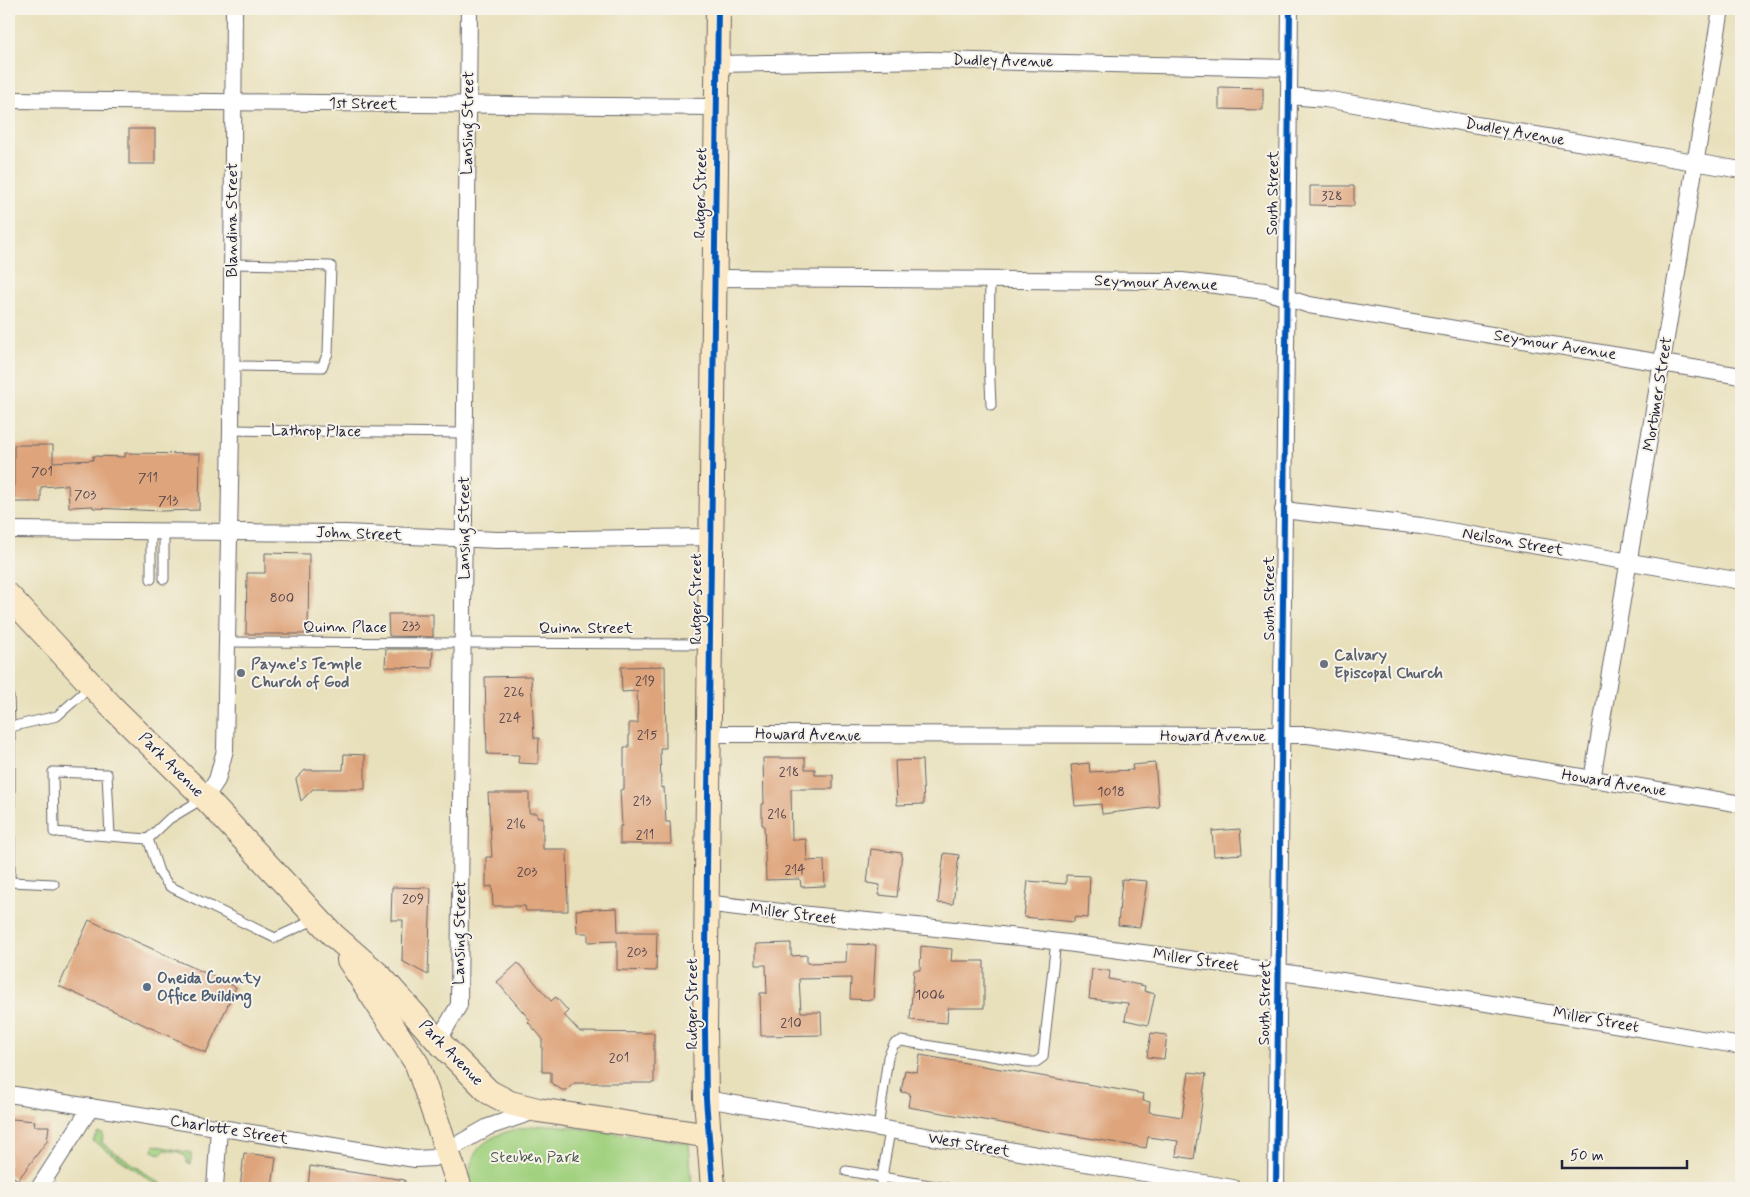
<svg xmlns="http://www.w3.org/2000/svg" width="1750" height="1197" font-family="Mynerve,sans-serif">
<style>
.green{fill:#a2d280;stroke:#627a5e}
.building{fill:#dea47c}
.lines{fill:none;stroke-linecap:round;stroke-linejoin:round}
.lane-casing{stroke:#676468;stroke-width:11}
.street-casing{stroke:#676468;stroke-width:18}
.secondary-casing{stroke:#676468;stroke-width:26}
.lane{stroke:#fff;stroke-width:9}
.street{stroke:#fff;stroke-width:16}
.secondary{stroke:#fae7c3;stroke-width:24}
.cycleway-casing{stroke:#f7f3e8;stroke-width:9}
.cycleway{stroke:#0057b8;stroke-width:6}
.worship-dot{fill:#6b7280;stroke:#f7f3e8;stroke-width:2}
.service-dot{fill:#5c6f8a;stroke:#f7f3e8;stroke-width:2}
.labels{text-anchor:middle;dominant-baseline:central;stroke-width:4;stroke-linejoin:round;paint-order:stroke}
.number-label{font-size:14px;fill:#51424b}
.street-label{font-size:16px;fill:#22223b;stroke:#f7f3e8}
.worship-label{font-size:16px;font-weight:bold;fill:#5b616d;stroke:#f7f3e8;text-anchor:start}
.service-label{font-size:16px;font-weight:bold;fill:#4e5e75;stroke:#f7f3e8;text-anchor:start}
.park-label{font-size:16px;fill:#485750;stroke:#f7f3e8}
</style>
<rect width="100%" height="100%" fill="#f7f3e8"/>
<filter id="ink" filterUnits="userSpaceOnUse"><feTurbulence type="fractalNoise" baseFrequency=".02" numOctaves="2"/><feDisplacementMap in="SourceGraphic" scale="10" xChannelSelector="R" yChannelSelector="G"/><feConvolveMatrix kernelMatrix="1 2 1 2 8 2 1 2 1" color-interpolation-filters="sRGB"/></filter>
<filter id="wash" filterUnits="userSpaceOnUse"><feTurbulence type="fractalNoise" baseFrequency=".0096" numOctaves="4" result="noise"/><feDisplacementMap in="SourceGraphic" scale="20" xChannelSelector="R" yChannelSelector="G"/><feGaussianBlur stdDeviation="1.12" result="paint"/><feColorMatrix in="noise" values="0 0 0 0 0 0 0 0 0 0 0 0 0 0 0 0 0 1.4 0 .05"/><feComposite in="paint" operator="in"/></filter>
<g filter="url(#wash)">
<rect width="100%" height="100%" fill="#e8e0bb"/>
<g class="green">
<path d="M553,1125l136,18 3,45h-221c-10,-53 42,-61 82,-63z"/>
<path d="M98,1133l5,1 -1,9 65,45h-5l-66,-45 -3,-2z"/>
<path d="M154,1145l37,8v11l-4,-1v-5l-8,-6 -14,-2 -5,4 -7,-3z"/>
</g>
<g id="blocks">
<g class="building">
<path d="M1219,87l44,1v22l-44,-1z"/>
<rect x="129" y="129" width="26" height="35"/>
<path d="M1310,186h44v20l-44,-1z"/>
<path d="M14,445h39v17l40,-2v-4l32,1v-4l75,1 -1,56 -38,1 -68,-3v-2l-24,1 -1,-22 -27,2v15h-27z"/>
<path d="M265,553l44,1 -1,80h-62l1,-61h18z"/>
<path d="M388,614h45v23l-44,-1z"/>
<path d="M386,649h47l-1,19 -47,-1z"/>
<path d="M665,666l1,82h-6l1,40 3,-1 2,35h4l1,22h-51v-18h2l-2,-36 4,-1v-42h5v-24h9l-1,-32 -15,1 -1,-25z"/>
<path d="M531,676l3,62h5l-1,26 -20,-1 1,-8 -32,-1 -2,-77z"/>
<path d="M344,754l21,1v34h-52l-12,12 -5,-22 9,-9h38z"/>
<path d="M763,758h42v11h10v6h18v14h-42l1,51 14,-1 1,22 17,-1 1,26 -24,1 -1,-8 -34,1 -2,-55h-2v-21h2z"/>
<path d="M922,760l2,44 -27,1 -2,-44z"/>
<path d="M1089,763l1,9 43,-2 -1,-5 23,-2 4,44 -57,7 -1,-10 -26,2 -4,-41z"/>
<path d="M488,793h41v20h8v4h6v32h24l1,62h-42l-1,-5h-32l-1,-20 -6,1v-30h6z"/>
<path d="M1240,829l2,25 -28,2 -2,-25z"/>
<path d="M871,849l31,4 -5,44 -18,-2 1,-10 -13,-2z"/>
<path d="M944,853l15,2 -6,49 -15,-1z"/>
<path d="M1066,875l24,1 -2,42 -14,-1v5l-50,-5 4,-36 38,3z"/>
<path d="M1122,879l25,2 -7,46 -22,-2z"/>
<path d="M392,887l39,1 -3,87 -26,-14 1,-41h-12z"/>
<path d="M617,908l1,24h39l-1,39 -39,-1v-29l-29,1v-9h-11l-1,-23z"/>
<path d="M89,920l147,67 -30,66 -147,-67z"/>
<path d="M791,943v13l16,-1v8l39,-1 1,-18 29,1 -3,55 -23,-1 1,-21 -52,1 2,33h20l1,23 -61,1 -1,-43h7l-1,-28h-10v-21z"/>
<path d="M921,946l31,3 -1,12h33v47h-36l-1,15 -37,-3 4,-50h6z"/>
<path d="M518,963l33,38 5,-4 12,14 -4,4 16,17 74,1v50h-80l-7,7h-5l-11,-7v-11h-9v-34l-14,-16 2,-2 -33,-38z"/>
<path d="M1092,969l18,2 -1,8 36,7 -1,5 11,3 -7,31 -23,-5 3,-17 -39,-4z"/>
<path d="M1151,1033l16,2 -3,24 -17,-2z"/>
<path d="M920,1055l224,39 -1,7 7,1 -1,10 33,5 7,-45 17,2 -12,85 -18,-3 2,-15 -30,-4 -2,11 -238,-41 2,-14 -9,-1 4,-22 12,2z"/>
<path d="M12,1119l23,2 -1,5h15l-2,15 -29,39 -9,-6v-46z"/>
<path d="M244,1153l32,4 -4,31h-32z"/>
<path d="M310,1166l95,14 -1,8h-96z"/>
</g>
</g>
</g>
<g filter="url(#ink)">
<use href="#blocks" fill-opacity="0" stroke="#676468" stroke-width="1"/>
<g class="lines">
<g class="lane-casing">
<g id="lane">
<path d="M990,279l-1,80 2,46"/>
<path d="M231,366l91,1 6,-14 3,-87 -99,-2"/>
<path d="M231,430l233,3"/>
<path d="M151,531v48"/>
<path d="M164,531v48"/>
<path d="M228,642l481,2"/>
<path d="M9,697l1,30"/>
<path d="M204,798l-35,21 -21,20 11,33 10,14 106,52 41,-19"/>
<path d="M110,836l-3,-62 -54,-2 1,60 94,7"/>
<path d="M54,884l-44,-2v-155l47,-11 35,-31"/>
<path d="M878,1129l10,-72 6,-13 7,-3 127,21h8l7,-5 13,-116"/>
<path d="M846,1171l101,17"/>
<path d="M880,1188l10,-57"/>
</g>
</g>
<g class="street-casing">
<g id="street">
<path d="M717,64l212,-4 360,8"/>
<path d="M1289,96l36,3 416,71"/>
<path d="M9,100l707,7"/>
<path d="M713,278l469,3 83,10 44,14 432,71"/>
<path d="M1283,510l138,16 320,55"/>
<path d="M9,530l336,3 152,7 213,-3"/>
<path d="M709,734l599,1 136,19 297,50"/>
<path d="M1592,780l129,-771"/>
<path d="M205,798l12,-18 8,-30 6,-320 3,-421"/>
<path d="M706,903c120,16 241,24 361,40 225,29 450,63 674,103"/>
<path d="M438,1041l21,-36 10,-996"/>
<path d="M9,1094l406,65 19,-1 54,-31 50,-17"/>
<path d="M706,1099l527,89"/>
<path d="M39,1188l52,-81"/>
<path d="M215,1188l4,-60"/>
<path d="M1276,1188l14,-1179"/>
</g>
</g>
<g class="secondary-casing">
<g id="secondary">
<path d="M9,596l103,111 93,91 128,137 47,41 58,65 51,51 21,11 28,7 172,26"/>
<path d="M349,960l68,104 43,124"/>
<path d="M713,1188l-7,-89 -1,-70 13,-1020"/>
</g>
</g>
<use href="#lane" class="lane"/>
<use href="#street" class="street"/>
<use href="#secondary" class="secondary"/>
<g class="cycleway-casing">
<g id="cycleway">
<path d="M713,1188l-7,-89 -1,-70 13,-1020"/>
<path d="M1276,1188l14,-1179"/>
</g>
</g>
<use href="#cycleway" class="cycleway"/>
</g>
</g>
<g class="worship-dot">
<circle cx="1324" cy="664" r="5"/>
<circle cx="241" cy="673" r="5"/>
</g>
<circle class="service-dot" cx="147" cy="987" r="5"/>
<g class="labels">
<g class="number-label">
<text x="1332" y="196">328</text>
<text x="42" y="472">701</text>
<text x="148" y="478">711</text>
<text x="85" y="495">703</text>
<text x="168" y="501">713</text>
<text x="282" y="598">800</text>
<text x="411" y="626">233</text>
<text x="645" y="681">219</text>
<text x="514" y="692">226</text>
<text x="510" y="718">224</text>
<text x="647" y="735">215</text>
<text x="789" y="772">218</text>
<text x="1111" y="792">1018</text>
<text x="642" y="801">213</text>
<text x="777" y="814">216</text>
<text x="516" y="824">216</text>
<text x="645" y="835">211</text>
<text x="795" y="870">214</text>
<text x="527" y="872">203</text>
<text x="413" y="899">209</text>
<text x="637" y="952">203</text>
<text x="930" y="995">1006</text>
<text x="791" y="1023">210</text>
<text x="619" y="1058">201</text>
</g>
<g class="street-label">
<text transform="translate(1003 61) rotate(1)">Dudley Avenue</text>
<text transform="translate(363 104) rotate(1)">1st Street</text>
<text transform="translate(468 123) rotate(-89)">Lansing Street</text>
<text transform="translate(1515 132) rotate(10)">Dudley Avenue</text>
<text transform="translate(701 193) rotate(-89)">Rutger Street</text>
<text transform="translate(1273 193) rotate(-89)">South Street</text>
<text transform="translate(232 220) rotate(-90)">Blandina Street</text>
<text transform="translate(1156 283) rotate(2)">Seymour Avenue</text>
<text transform="translate(1555 345) rotate(9)">Seymour Avenue</text>
<text transform="translate(1658 394) rotate(-81)">Mortimer Street</text>
<text transform="translate(316 431) rotate(1)">Lathrop Place</text>
<text transform="translate(464 528) rotate(-90)">Lansing Street</text>
<text transform="translate(359 534) rotate(2)">John Street</text>
<text transform="translate(1513 542) rotate(10)">Neilson Street</text>
<text transform="translate(1269 598) rotate(-90)">South Street</text>
<text transform="translate(696 599) rotate(-90)">Rutger Street</text>
<text x="345" y="627">Quinn Place</text>
<text x="586" y="628">Quinn Street</text>
<text transform="translate(808 735) rotate(1)">Howard Avenue</text>
<text x="1213" y="736">Howard Avenue</text>
<text transform="translate(171 765) rotate(45)">Park Avenue</text>
<text transform="translate(1614 783) rotate(9)">Howard Avenue</text>
<text transform="translate(793 914) rotate(7)">Miller Street</text>
<text transform="translate(460 933) rotate(-89)">Lansing Street</text>
<text transform="translate(1196 960) rotate(8)">Miller Street</text>
<text transform="translate(1265 1003) rotate(-89)">South Street</text>
<text transform="translate(692 1004) rotate(-90)">Rutger Street</text>
<text transform="translate(1596 1020) rotate(10)">Miller Street</text>
<text transform="translate(451 1053) rotate(46)">Park Avenue</text>
<text transform="translate(229 1130) rotate(9)">Charlotte Street</text>
<text transform="translate(969 1145) rotate(10)">West Street</text>
</g>
<g class="worship-label">
<text x="1334" y="655">Calvary<tspan x="1334" dy="18">Episcopal Church</tspan></text>
<text x="251" y="664">Payne's Temple<tspan x="251" dy="18">Church of God</tspan></text>
</g>
<g class="service-label">
<text x="157" y="978">Oneida County<tspan x="157" dy="18">Office Building</tspan></text>
</g>
<g class="park-label">
<text x="535" y="1157">Steuben Park</text>
</g>
</g>
<rect width="1750" height="1197" fill="none" stroke="#f7f3e8" stroke-width="30"/>
<path d="M1562 1160v8h125v-8" fill="none" stroke="#22223b" stroke-width="2.5"/>
<text x="1570" y="1160" font-size="15" fill="#22223b" stroke="#f7f3e8" stroke-width="4" paint-order="stroke">50 m</text>
</svg>
